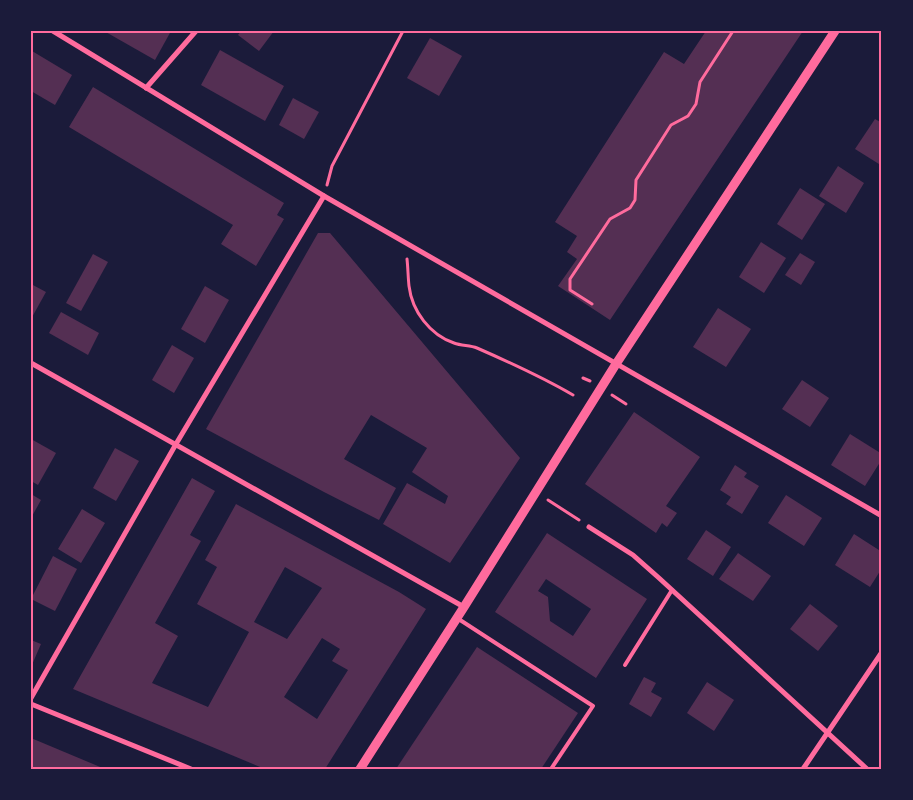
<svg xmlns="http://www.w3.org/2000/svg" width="913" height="800" font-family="Arial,sans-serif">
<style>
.building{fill:#542f53;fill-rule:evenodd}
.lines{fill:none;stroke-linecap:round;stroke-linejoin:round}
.path{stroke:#ff6b9d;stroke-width:3}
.service{stroke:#ff6b9d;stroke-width:4}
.minor{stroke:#ff6b9d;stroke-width:5}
.tertiary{stroke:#ff6b9d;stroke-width:9}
.neatline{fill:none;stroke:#ff6b9d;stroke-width:2}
</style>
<rect width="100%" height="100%" fill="#1b1b3a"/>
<g class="building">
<path d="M104,31h67l-16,29z"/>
<path d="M241,31h33l-15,20 -21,-16z"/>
<path d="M706,31h97l-193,289 -52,-34 19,-27 -10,-7 10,-16 -22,-14 109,-170 20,12z"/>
<path d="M430,38l32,18 -23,40 -32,-18z"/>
<path d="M220,50l64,36 -19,35 -64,-36z"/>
<path d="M32,51l40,24 -17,30 -24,-14z"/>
<path d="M93,87l191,116 -7,12 7,4 -28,47 -35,-22 12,-19 -164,-98z"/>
<path d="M293,98l26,14 -15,27 -25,-14z"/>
<path d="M875,119l7,4v37l-3,4 -24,-15z"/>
<path d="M838,166l26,17 -18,30 -27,-17z"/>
<path d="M800,188l25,16 -23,36 -25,-16z"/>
<path d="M318,233h12l190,225 -70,105 -67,-39 24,-41 38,21 3,-8 -36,-24 15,-24 -56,-33 -27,44 52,29 -17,32 -55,-28 -118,-63z"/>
<path d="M761,242l25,16 -22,35 -25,-16z"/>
<path d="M800,253l15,9 -14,23 -16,-10z"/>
<path d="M93,254l15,8 -27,49 -15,-8z"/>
<path d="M31,284l15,8 -15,27z"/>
<path d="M205,286l24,14 -24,43 -24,-14z"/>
<path d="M718,308l33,21 -25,38 -33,-20z"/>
<path d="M61,312l38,21 -11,22 -39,-22z"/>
<path d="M172,345l22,13 -20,35 -22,-13z"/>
<path d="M802,380l27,18 -19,29 -28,-18z"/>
<path d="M634,412l66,45 -34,49 11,7 -10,14 -5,-4 -6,10 -71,-49z"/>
<path d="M850,434l32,20v5l-17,27 -34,-21z"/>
<path d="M31,439l25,14 -18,32 -7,-4z"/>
<path d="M115,448l24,13 -23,40 -23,-13z"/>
<path d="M735,465l12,8 -3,4 15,9 -17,28 -16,-10 5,-7 -11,-7z"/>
<path d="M192,478l23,13 -25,44 11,6 -46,82 23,13 -26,47 56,24 41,-75 -52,-28 20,-37 -12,-7 31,-56 163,88 27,17 -101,160h-60l-192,-80zM285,567l37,21 -35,51 -33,-17zM322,638l18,11 -8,12 16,9 -31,49 -33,-22z"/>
<path d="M31,494l10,6 -10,18z"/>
<path d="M786,495l36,23 -18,28 -36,-23z"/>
<path d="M82,509l23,14 -24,40 -23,-14z"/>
<path d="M706,530l25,17 -18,29 -26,-17z"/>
<path d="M547,533l100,66 -51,79 -101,-66zM546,579l45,30 -18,27 -23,-15 -2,-24 -10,-6z"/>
<path d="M854,534l28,18v16l-12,19 -35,-22z"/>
<path d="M738,553l33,23 -18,25 -34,-22z"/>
<path d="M53,556l24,13 -22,42 -24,-12z"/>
<path d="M810,604l28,22 -20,25 -28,-22z"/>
<path d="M31,640l10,4 -10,23z"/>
<path d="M477,647l101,66 -37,56h-145z"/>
<path d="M644,677l12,6 -5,9 11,6 -11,19 -22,-13z"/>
<path d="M707,682l27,18 -20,31 -27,-18z"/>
<path d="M31,738l74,31h-74z"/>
</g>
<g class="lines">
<g class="path">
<path d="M327,185l5,-19 71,-135"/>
<path d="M407,259c1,9 1,18 2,27 3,25 21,49 45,57 8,3 16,2 23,5 32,14 65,29 96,47"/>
<path d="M592,304l-22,-14v-11l40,-60 20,-11 5,-8 1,-20 35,-55 17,-9 8,-12 4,-22 33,-51"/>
<path d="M583,378l7,3"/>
<path d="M612,395l14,9"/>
<path d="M548,500l31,20"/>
</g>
<g class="service">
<path d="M457,618l136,88 -42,63"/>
<path d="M625,665l47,-75"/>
</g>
<g class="minor">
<path d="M53,31l271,165 558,320"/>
<path d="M146,88l50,-57"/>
<path d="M31,363l433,244"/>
<path d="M589,527l44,28 26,23 208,191"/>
<path d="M31,698l145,-254 148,-248"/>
<path d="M31,704l160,65"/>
<path d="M803,769l79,-117"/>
</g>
<path class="tertiary" d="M360,769l104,-162 152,-243 219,-333"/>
</g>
<rect width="913" height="800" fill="none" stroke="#1b1b3a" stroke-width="65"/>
<rect x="32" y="32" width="848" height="736" class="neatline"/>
</svg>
